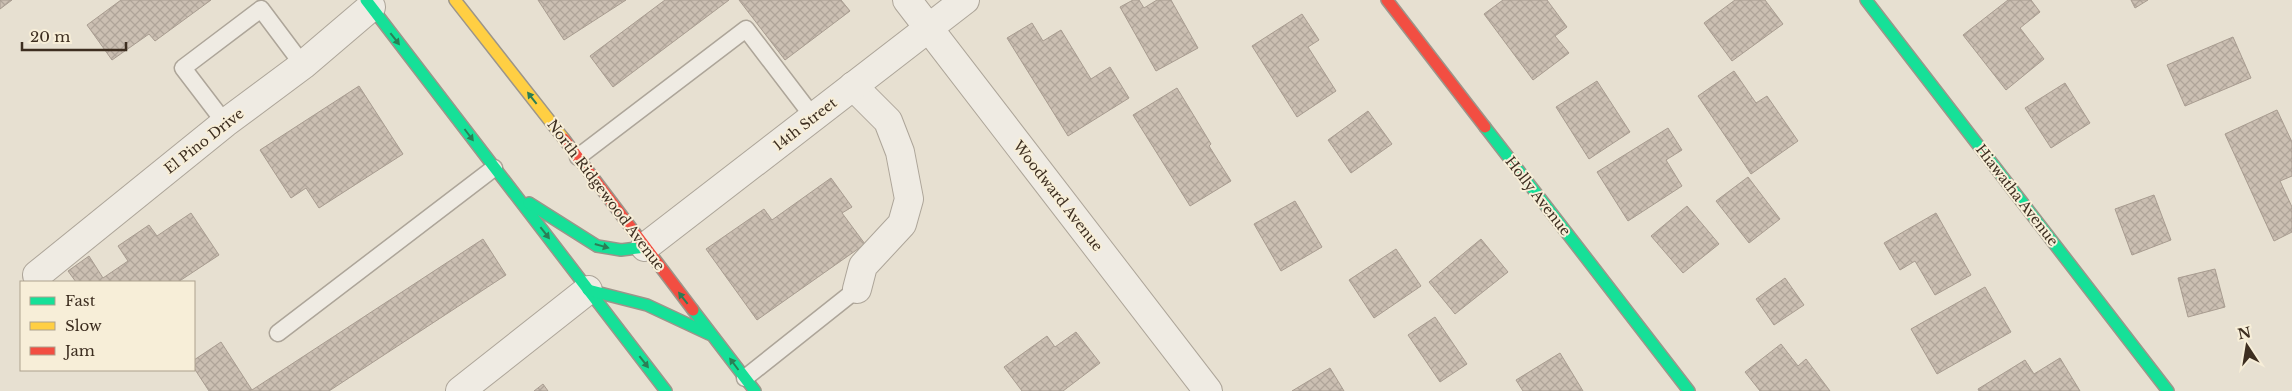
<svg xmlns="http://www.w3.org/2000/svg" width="2292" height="391" font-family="'Libre Baskerville',serif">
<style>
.building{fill:url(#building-cross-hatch);stroke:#a89c90}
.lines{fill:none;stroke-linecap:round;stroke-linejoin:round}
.lane-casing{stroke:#ada599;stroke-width:19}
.street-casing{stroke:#ada599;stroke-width:30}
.fast-casing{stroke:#9c958a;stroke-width:14}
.slow-casing{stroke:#9c958a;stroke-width:14}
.jam-casing{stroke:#9c958a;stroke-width:14}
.lane{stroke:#efebe3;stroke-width:16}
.street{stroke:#efebe3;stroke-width:28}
.fast{stroke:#16e098;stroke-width:11}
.slow{stroke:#ffcf43;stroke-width:11}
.jam{stroke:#f24e42;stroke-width:11}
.oneway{fill:#2b7e56}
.labels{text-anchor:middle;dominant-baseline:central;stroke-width:4;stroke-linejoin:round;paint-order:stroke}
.street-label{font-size:14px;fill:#3d2e20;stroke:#f7eed8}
</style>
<defs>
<pattern id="building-cross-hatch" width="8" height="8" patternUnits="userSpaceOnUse" patternTransform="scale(1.25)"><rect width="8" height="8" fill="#cbbfb2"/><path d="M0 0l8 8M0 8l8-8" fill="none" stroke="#afa499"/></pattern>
</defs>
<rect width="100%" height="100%" fill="#e7e0d1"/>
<g class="building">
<path d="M0,0h12l-12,9z"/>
<path d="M121,0h90l-56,41 -6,-7 -37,26 -25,-35z"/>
<path d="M538,0h88l-62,40z"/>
<path d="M665,0h64l-116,87 -23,-31z"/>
<path d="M739,0h102l9,11 -65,49z"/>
<path d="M1133,0h6l5,8 13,-8h14l27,48 -42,23 -36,-64z"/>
<path d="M1503,0h44l20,27 -12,9 14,17 -36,27 -49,-66z"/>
<path d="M1735,0h30l18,24 -51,37 -28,-38z"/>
<path d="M2008,0h23l9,12 -20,16 24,31 -38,31 -43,-55z"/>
<path d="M2131,0h17l-13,8z"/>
<path d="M1302,14l17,26 -11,7 28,44 -39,26 -45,-71z"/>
<path d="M1032,23l11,18 18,-11 30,49 19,-12 19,31 -61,38 -61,-98z"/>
<path d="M2233,37l18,41 -66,28 -18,-41z"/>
<path d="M1734,71l22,32 11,-7 31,45 -47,33 -53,-78z"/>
<path d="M1597,81l33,51 -41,27 -33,-52z"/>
<path d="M2065,83l25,40 -39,25 -26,-40z"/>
<path d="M359,86l44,68 -84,54 -13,-20 -15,10 -31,-48z"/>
<path d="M1177,88l34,56 -2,2 22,35 -41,25 -57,-91z"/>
<path d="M2277,110l15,32v34l-12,5 12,26v25l-18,9 -49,-107z"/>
<path d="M1368,111l24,33 -41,29 -23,-33z"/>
<path d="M1668,128l14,22 -16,10 16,26 -54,35 -31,-49z"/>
<path d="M1748,177l32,42 -31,24 -33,-42z"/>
<path d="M831,178l21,29 -10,6 23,31 -108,76 -51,-71 58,-40 8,11z"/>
<path d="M2154,195l17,45 -39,15 -17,-46z"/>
<path d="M1295,201l27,46 -41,24 -27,-47z"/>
<path d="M1687,206l32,38 -36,29 -32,-37z"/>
<path d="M191,213l28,42 -41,27h-102l-8,-11 21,-15 14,22 25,-17 -10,-15 31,-21 8,11z"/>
<path d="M1936,213l35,62 -36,20 -20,-34 -15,9 -16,-27z"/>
<path d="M483,239l23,36 -177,116h-120l-15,-23v-8l27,-18 31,48z"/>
<path d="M1481,239l27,33 -53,42 -26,-32z"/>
<path d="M1396,249l25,37 -47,32 -25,-38z"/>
<path d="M2215,269l10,38 -37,10 -10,-39z"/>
<path d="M1785,278l19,27 -30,20 -18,-26z"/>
<path d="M1985,287l26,45 -74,42 -26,-45z"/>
<path d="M1435,317l32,47 -27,18 -32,-47z"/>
<path d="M1076,332l24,31 -37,28h-41l-18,-24 43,-31 8,11z"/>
<path d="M1781,344l17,22 8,-7 24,32h-70l-15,-19z"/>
<path d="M1560,353l23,38h-60l-7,-11z"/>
<path d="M2060,358l20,33h-101l-1,-2 47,-29 9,14z"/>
<path d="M1330,368l14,23h-52z"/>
<path d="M543,384l5,7h-14z"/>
</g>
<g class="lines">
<g class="lane-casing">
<g id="lane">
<path d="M225,123l-42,-55 78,-59 42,56"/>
<path d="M578,157l168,-128 68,89"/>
<path d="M278,333l216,-165"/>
<path d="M745,378l112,-89"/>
</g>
</g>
<g class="street-casing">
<g id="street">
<path d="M907,0l301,391"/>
<path d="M853,86l35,35 12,31 9,47 -7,25 -39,42 -6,23"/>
<path d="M645,247l320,-247"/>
<path d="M37,275l188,-152 78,-58 68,-58"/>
<path d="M460,391l128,-101"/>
</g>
</g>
<g class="fast-casing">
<g id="fast">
<path d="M366,0l300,391"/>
<path d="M1866,0l302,391"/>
<path d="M1485,127l204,264"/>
<path d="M529,203l68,43 24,4 24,-3"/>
<path d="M588,290l59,15 62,29"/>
<path d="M693,310l62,81"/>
</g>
</g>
<g class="slow-casing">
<path id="slow" d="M455,0l109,139"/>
</g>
<g class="jam-casing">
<g id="jam">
<path d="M1387,0l98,127"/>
<path d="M564,139l129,171"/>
</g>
</g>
<use href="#lane" class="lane"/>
<use href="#street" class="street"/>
<use href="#fast" class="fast"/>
<use href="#slow" class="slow"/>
<use href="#jam" class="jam"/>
</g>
<defs><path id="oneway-solid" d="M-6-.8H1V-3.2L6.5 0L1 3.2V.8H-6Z" transform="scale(1.25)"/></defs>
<g class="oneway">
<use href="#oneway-solid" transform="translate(395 39) rotate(52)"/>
<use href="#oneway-solid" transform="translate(532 98) rotate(-128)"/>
<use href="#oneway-solid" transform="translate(469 135) rotate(53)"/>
<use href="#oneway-solid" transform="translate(545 233) rotate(52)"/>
<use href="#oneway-solid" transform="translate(602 246) rotate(16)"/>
<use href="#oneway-solid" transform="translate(683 298) rotate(-128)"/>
<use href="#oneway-solid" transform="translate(644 362) rotate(52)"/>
<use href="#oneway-solid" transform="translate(734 364) rotate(-127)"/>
</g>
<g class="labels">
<g class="street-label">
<text transform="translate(805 124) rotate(-38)">14th Street</text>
<text transform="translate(204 141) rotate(-38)">El Pino Drive</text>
<text transform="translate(606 195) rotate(53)">North Ridgewood Avenue</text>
<text transform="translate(2017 195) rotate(52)">Hiawatha Avenue</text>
<text transform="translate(1058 196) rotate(52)">Woodward Avenue</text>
<text transform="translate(1538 196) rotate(52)">Holly Avenue</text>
</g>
</g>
<rect x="20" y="281" width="175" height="90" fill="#f7eed8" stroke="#ada18e"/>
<rect x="30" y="297" width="25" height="8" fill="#16e098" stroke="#ada18e"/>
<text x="65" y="306" font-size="15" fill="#3d2e20">Fast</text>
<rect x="30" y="322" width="25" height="8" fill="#ffcf43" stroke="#ada18e"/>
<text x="65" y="331" font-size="15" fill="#3d2e20">Slow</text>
<rect x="30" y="347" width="25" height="8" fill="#f24e42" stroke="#ada18e"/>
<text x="65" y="356" font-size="15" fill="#3d2e20">Jam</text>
<g transform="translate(2247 346) rotate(348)" stroke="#f7eed8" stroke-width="4" paint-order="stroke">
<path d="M0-4L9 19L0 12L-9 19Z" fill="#3d2e20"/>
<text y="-8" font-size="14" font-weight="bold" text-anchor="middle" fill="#3d2e20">N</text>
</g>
<path d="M22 42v8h104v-8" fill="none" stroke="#3d2e20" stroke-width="2.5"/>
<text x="30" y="42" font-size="15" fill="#3d2e20" stroke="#f7eed8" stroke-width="4" paint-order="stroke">20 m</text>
</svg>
